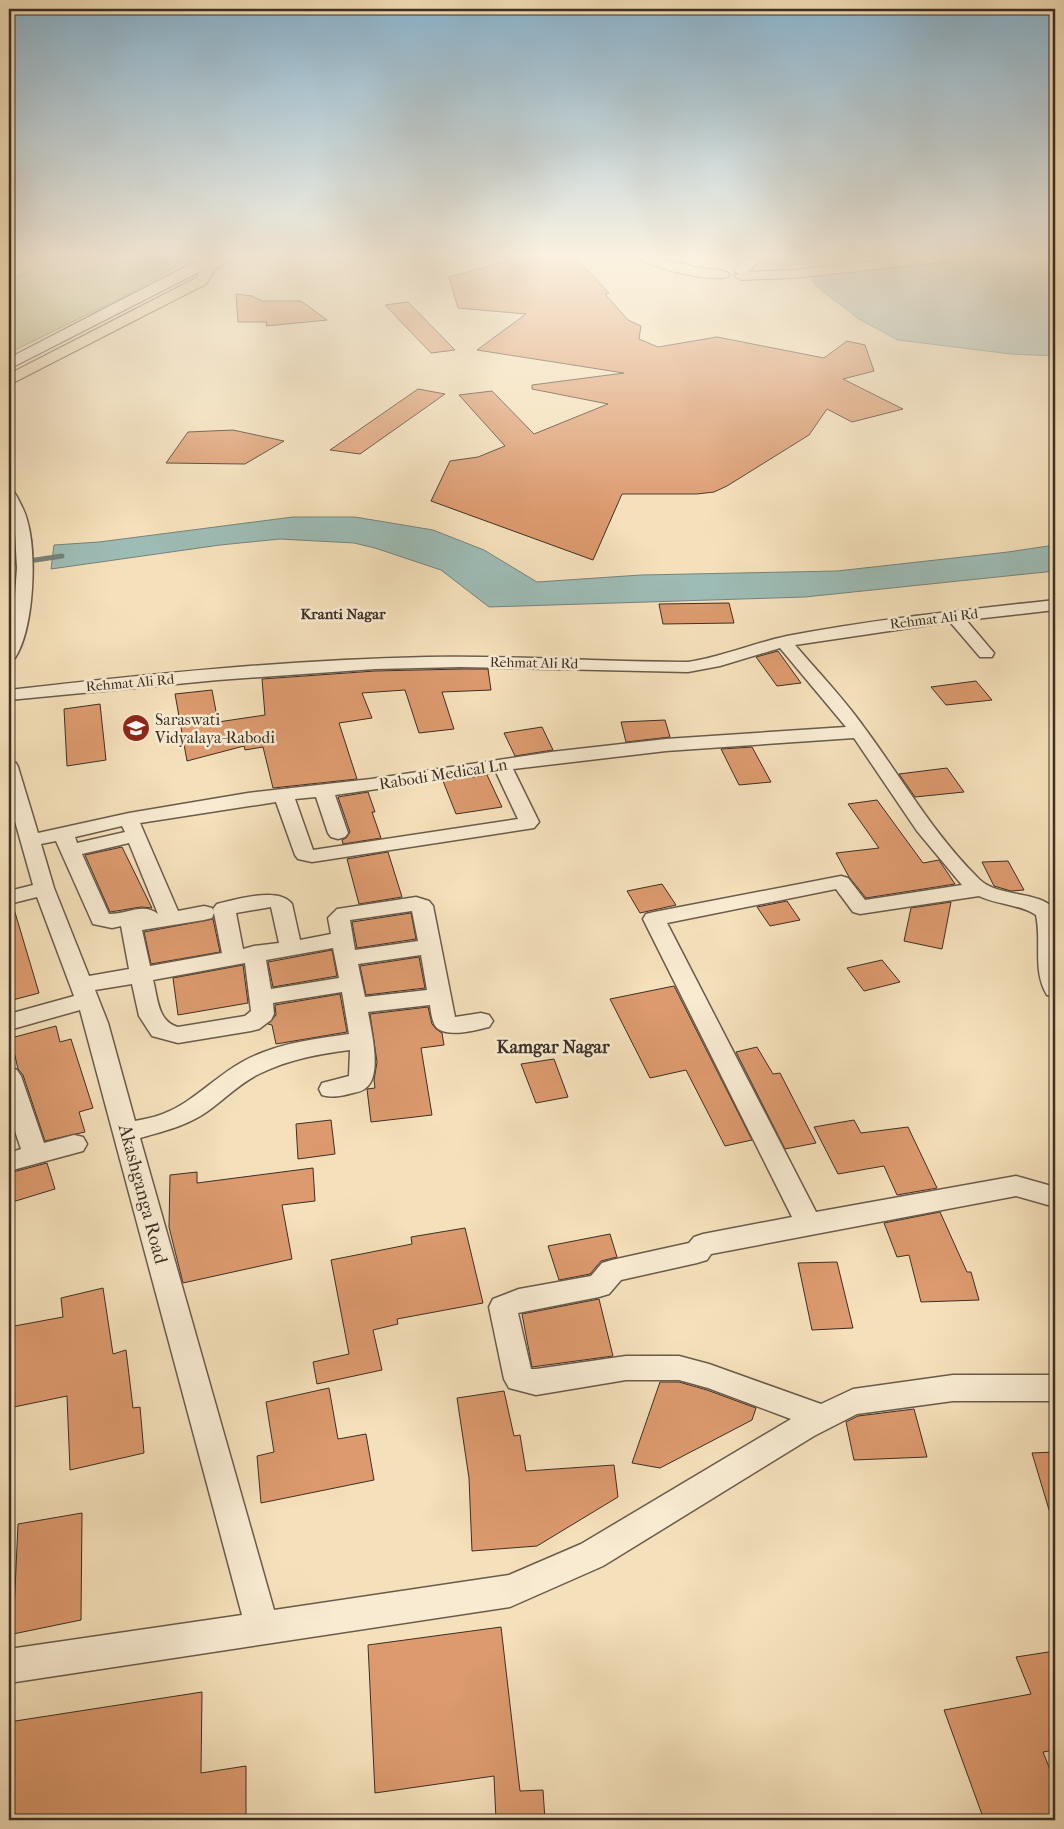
<svg xmlns="http://www.w3.org/2000/svg" width="1064" height="1829" font-family="'IM FELL French Canon',serif">
<style>
.green{fill:#bec18d;stroke:#7d785a}
.water{fill:#9dbcb5;stroke:#76847c}
.lines{fill:none;stroke-linecap:round;stroke-linejoin:round}
.stream{stroke:#76847c;stroke-width:5}
.building{fill:#dc9a6e;stroke:#3c2f26}
.street-casing{stroke:#6a5b4b;stroke-width:3}
.secondary-casing{stroke:#3c2f26;stroke-width:2}
.primary-casing{stroke:#3c2f26;stroke-width:2}
.street{fill:#f8ebd2;fill-rule:evenodd}
.secondary{fill:#f8ebd2;fill-rule:evenodd}
.primary{fill:#f4e0ba;fill-rule:evenodd}
.labels{text-anchor:middle;dominant-baseline:central;stroke-width:5;stroke-linejoin:round;paint-order:stroke}
.far-street-label{font-size:14px;fill:#3c2f26;stroke:#f8ebd2}
.far-neighbourhood-label{font-size:15px;font-weight:bold;fill:#3c2f26;stroke:#f8ebd2}
.poi-label{font-size:16px;fill:#3c2f26;stroke:#f8ebd2;text-anchor:start}
.street-label{font-size:16px;fill:#3c2f26;stroke:#f8ebd2}
.neighbourhood-label{font-size:18px;font-weight:bold;fill:#3c2f26;stroke:#f8ebd2}
.near-street-label{font-size:19px;fill:#3c2f26;stroke:#f8ebd2}
</style>
<rect width="100%" height="100%" fill="#f4e0ba"/>
<filter id="stains"><feTurbulence type="fractalNoise" baseFrequency=".004" numOctaves="4"/><feColorMatrix values="0 0 0 0 .2 0 0 0 0 .09 0 0 0 0 .02 0 0 0 .5 -.17"/></filter>
<radialGradient id="worn" r=".72"><stop offset=".6" stop-color="#630" stop-opacity="0"/><stop offset="1" stop-color="#630" stop-opacity=".3"/></radialGradient>
<g class="green">
<path d="M56,256h139l-72,41 -114,56v-72z"/>
<path d="M772,256h108l-97,10 -19,-3z"/>
</g>
<g class="water">
<path d="M987,256l68,1v99l-44,-2 -113,-14 -39,-21 -43,-33 -4,-9 13,-4z"/>
<path d="M293,517h62l78,13 51,20 53,32 104,-7 196,-4 171,-19 47,-7v26l-250,26 -316,10 -48,-37 -66,-22 -21,-5 -74,-4 -60,6 -169,24 3,-24 45,-3z"/>
</g>
<g class="lines">
<path class="stream" d="M9,564l53,-8"/>
</g>
<g class="building">
<path d="M528,256h46l35,37 -4,1 23,26 13,6 -2,13 19,8 59,-10 107,21 23,-17 18,4 9,26 -31,8 60,30 -51,13 -25,-13 -18,26 -82,51 -13,6 -17,2h-75l-29,66 -162,-59 19,-40 28,-4 27,-11 -46,-51 33,-4 42,43 74,-30 -76,-15v-4l92,-12 -147,-23 49,-36 -68,-6 -9,-31z"/>
<path d="M236,294l16,2 10,5h39l26,19 -61,6 1,-4h-29z"/>
<path d="M408,302l47,48 -24,3 -46,-48z"/>
<path d="M418,389l27,5 -85,60 -30,-4z"/>
<path d="M233,430l51,11 -39,23 -79,-1 22,-31z"/>
<path d="M729,603l5,20 -71,1 -4,-20z"/>
<path d="M778,651l23,32 -24,3 -21,-29z"/>
<path d="M463,669h25l3,21 -49,2 12,37 -35,4 -14,-43 -43,3 10,25 -33,5 18,56 -84,9 -10,-41 -18,3 -1,-4 -57,15 -12,-67 37,-4 6,32 47,-7 -3,-36 113,-8z"/>
<path d="M976,681l16,19 -46,5 -15,-18z"/>
<path d="M100,704l6,56 -39,6 -3,-57z"/>
<path d="M665,720l5,17 -44,5 -5,-20z"/>
<path d="M542,727l11,23 -38,6 -11,-23z"/>
<path d="M752,747l19,35 -32,3 -18,-36z"/>
<path d="M947,768l17,24 -49,5 -16,-23z"/>
<path d="M487,775l15,32 -46,7 -13,-33z"/>
<path d="M368,792l7,20h-3l9,26 -38,6 -1,-4 4,-2 4,-6 -12,-35z"/>
<path d="M877,800l46,63 16,-3 16,24 -89,14 -17,-21 -13,-24 43,-5 -31,-44z"/>
<path d="M122,847l27,55 3,6 -11,-1 -31,5 -25,-57z"/>
<path d="M388,852l14,45 -43,7 -12,-45z"/>
<path d="M1008,861l16,29 -13,1 -17,-5 -12,-24z"/>
<path d="M662,884l14,21 -36,8 -13,-22z"/>
<path d="M787,901l13,19 -30,6 -13,-19z"/>
<path d="M951,902l-9,47 -38,-8 7,-33z"/>
<path d="M14,909l25,84 -30,8v-91z"/>
<path d="M411,913l5,26 -59,9 -5,-26z"/>
<path d="M213,919l7,33 -69,12 -7,-32z"/>
<path d="M332,950l5,26 -64,11 -5,-25z"/>
<path d="M419,957l6,31 -59,7 -6,-29z"/>
<path d="M882,960l18,22 -36,9 -17,-23z"/>
<path d="M243,965l5,38 -70,12 -5,-37z"/>
<path d="M674,986l78,154 -27,6 -39,-76 -36,8 -40,-79z"/>
<path d="M340,994l7,38 -71,12 -4,-19 -4,-1 8,-9 -1,-10z"/>
<path d="M428,1007l4,17 4,5 6,4 2,12 -23,3 11,67 -61,7 -4,-33 8,-1 -1,-8 3,-18 -7,-48z"/>
<path d="M56,1026l4,16 11,-3 22,69 -14,4 6,20 -40,9 -22,-66 -5,-6 -7,-31z"/>
<path d="M757,1047l16,27 7,-1 36,70 -31,6 -49,-97z"/>
<path d="M554,1059l14,38 -32,6 -15,-39z"/>
<path d="M331,1120l4,34 -37,5 -2,-35z"/>
<path d="M854,1120l7,13 47,-6 29,61 -40,7 -13,-29 -46,8 -24,-47z"/>
<path d="M47,1163l8,26 -46,14v-30z"/>
<path d="M313,1168l2,33 -33,4 10,54 -109,24 -14,-56 1,-52 27,-3v11z"/>
<path d="M940,1212l27,60h4l8,28 -58,2 -12,-47 -12,2 -13,-34z"/>
<path d="M465,1228l18,75 -86,16 1,5 -25,6 9,40 -65,14 -4,-22 36,-8 -18,-94 81,-16 -1,-7z"/>
<path d="M610,1234l7,23 -16,4 -11,13 -31,6 -11,-34z"/>
<path d="M837,1262l16,66 -41,2 -14,-67z"/>
<path d="M103,1288l10,66 13,-4 7,58 7,-1 4,46 -74,17 -3,-74 -58,12v-81l54,-10 -2,-19z"/>
<path d="M599,1299l14,57 -81,11 -10,-53z"/>
<path d="M660,1382h19l28,8 49,18 -4,12 -92,48 -28,-5z"/>
<path d="M329,1388l9,51 28,-5 8,46 -113,23 -4,-47 17,-4 -8,-50z"/>
<path d="M504,1391l10,45 6,-1 6,36 88,-6 4,32 -81,49 -65,5 -3,-73 -12,-80z"/>
<path d="M914,1409l13,48 -73,3 -8,-38 12,-6z"/>
<path d="M1055,1452v60l-5,1 -18,-60z"/>
<path d="M82,1513l-1,107 -68,14 5,-110z"/>
<path d="M501,1627l19,164 23,-1 2,30h-49l-2,-44 -119,17 -7,-148z"/>
<path d="M1055,1651v99l-12,2 12,30v38h-71l-40,-110 87,-16 -15,-37z"/>
<path d="M202,1692l-1,81 45,-7v54h-237v-98z"/>
</g>
<g class="lines">
<g class="street-casing">
<g id="street">
<path d="M9,491l5,1 2,3c4,8 9,16 11,25 10,33 7,109 -12,138l-6,1v-24l5,-26 3,-41 -2,-36 -6,-21z"/>
<path d="M1055,600v10l-89,10 28,33 -2,4h-12l-30,-35 -155,23c24,28 50,55 71,85 37,50 68,105 113,149 19,19 61,11 76,31v87l-8,-2c-15,-24 -5,-54 -11,-80 -16,-11 -39,-10 -57,-19l-119,18 -7,-2 -17,-23 -169,34 149,289 200,-36 39,11v20l-39,-11 -305,58 -4,6 -10,3 -76,17 -12,14 -10,3 -81,16 13,56h5l90,-13h53l30,8 112,40 32,-15 100,-14h102v26h-102l-96,13 -43,22 -211,130 -93,41 -501,76v-34l233,-34 -162,-605 -71,20v-16l65,-18 -37,-99 -28,7v-13l24,-6 -24,-85v-39l7,2 2,4 20,66 91,-20 119,-20 123,-14 180,-27 115,-13 180,-12 -66,-79 -60,18 -32,6 -228,-5 -85,2 -157,11 -209,20v-10c139,-16 278,-30 418,-33 87,-2 174,5 261,5 34,-5 66,-19 99,-26 89,-17 179,-26 268,-36zM854,738l63,93 45,54 -97,15 -17,-22 -7,-2 -187,36 -8,2 -3,5 149,298 -89,17 -9,3 -5,6 -77,17 -10,3 -11,13 -72,13 -26,10 -4,8 15,72 5,9 27,7 90,-15h53l29,8 83,31 -210,125 -72,31 -235,35 -134,-472c24,-7 47,-12 68,-27 18,-13 33,-29 53,-38 29,-14 58,-19 89,-23l-1,26 -27,7 -3,6 3,6c11,3 20,1 31,-2 5,-1 10,-2 14,-6 15,-14 4,-57 1,-75l62,-7c1,7 2,18 7,23 13,10 38,2 52,-1l4,-6 -4,-6 -8,-2 -26,4 -22,-111 -4,-5 -13,-4 -79,12 -9,9 3,16 -31,6 -8,-36c-13,-18 -57,-4 -75,0l-4,5 1,3 -2,-4 -8,-2 -26,5 -38,-88 136,-21 19,53 3,4 14,3 222,-34 5,-6 -26,-53 153,-18zM496,772l22,47 -205,31 -18,-51 21,-2 12,36 3,4 7,2 7,-2 3,-4 -13,-38zM122,826l3,6 -48,11 -2,-6zM56,841l37,83 19,4 9,-2 8,43 -40,7 -35,-88 -13,-44zM129,843l29,71c-14,-12 -31,0 -49,0l-27,-60zM271,907l8,36 -25,3 -11,3 -7,-36zM412,911l6,30 -63,9 -5,-30zM214,913l8,40 -72,13 -8,-36 62,-10 8,-2zM333,948l6,30 -68,11 -5,-29zM421,955l6,35 -62,7 -7,-33zM245,963l6,48 -6,5 -67,11c-21,-6 -20,-29 -25,-47zM132,984l7,32 13,20 26,7 73,-12 8,-2 12,-9 3,-6 -1,-11 69,-11 7,42c-37,5 -75,10 -107,28 -27,15 -49,40 -77,51 -9,4 -20,6 -30,8l-27,-98 -13,-33z"/>
<path d="M9,1067l8,3 4,6 23,67 30,-8 9,2 4,7 -4,7 -74,20v-18l12,-4 -12,-36z"/>
</g>
</g>
<g class="secondary-casing">
<g id="secondary">
<path d="M206,256h16l-19,14 -194,99v-11z"/>
<path d="M751,256h15l-20,17h-10l-2,-3z"/>
</g>
</g>
<g class="primary-casing">
<g id="primary">
<path d="M219,256h16l-21,15 -8,13 -197,101v-11l187,-96 8,-13z"/>
<path d="M635,256c25,0 48,10 73,13 7,1 17,0 22,6 -9,11 -85,-8 -95,-19z"/>
<path d="M923,256h45l-7,4 -168,18 -52,2 -7,-4 7,-4 52,-2z"/>
</g>
</g>
<use href="#street" class="street"/>
<use href="#secondary" class="secondary"/>
<use href="#primary" class="primary"/>
</g>
<linearGradient id="sky" x2="0" y2="1"><stop stop-color="#8ab7d4"/><stop offset="0.5" stop-color="#faf1e0"/><stop offset="1" stop-color="#faf1e0" stop-opacity="0"/></linearGradient>
<rect width="1064" height="512" fill="url(#sky)"/>
<defs>
<g id="school-disc" transform="scale(1.4375)"><circle r="9.5" fill="#8f2418" stroke="#f8ebd2"/><path d="M0-5L7-2L0 1L-7-2ZM-4 1L0 2.5L4 1V4Q0 6-4 4Z" fill="#fff"/></g>
</defs>
<g fill-rule="evenodd">
<use href="#school-disc" x="136" y="728"/>
</g>
<g class="labels">
<g class="far-street-label">
<text transform="translate(934 619) rotate(-7)">Rehmat Ali Rd</text>
<text transform="translate(534 663) rotate(1)">Rehmat Ali Rd</text>
<text transform="translate(130 683) rotate(-5)">Rehmat Ali Rd</text>
</g>
<g class="far-neighbourhood-label">
<text x="343" y="614">Kranti Nagar</text>
</g>
<g class="poi-label">
<text x="155" y="719">Saraswati<tspan x="155" dy="18">Vidyalaya-Rabodi</tspan></text>
</g>
<g class="street-label">
<text transform="translate(443 774) rotate(-9)">Rabodi Medical Ln</text>
</g>
<g class="neighbourhood-label">
<text x="553" y="1047">Kamgar Nagar</text>
</g>
<g class="near-street-label">
<text transform="translate(143 1194) rotate(75)">Akashganga Road</text>
</g>
</g>
<rect width="1064" height="1829" fill="none" stroke="#f4e0ba" stroke-width="30"/>
<rect x="10" y="10" width="1044" height="1809" fill="none" stroke="#3c2f26" stroke-width="2.5"/>
<rect x="15" y="15" width="1034" height="1799" fill="none" stroke="#3c2f26"/>
<rect width="100%" height="100%" filter="url(#stains)"/>
<rect width="100%" height="100%" fill="url(#worn)"/>
</svg>
